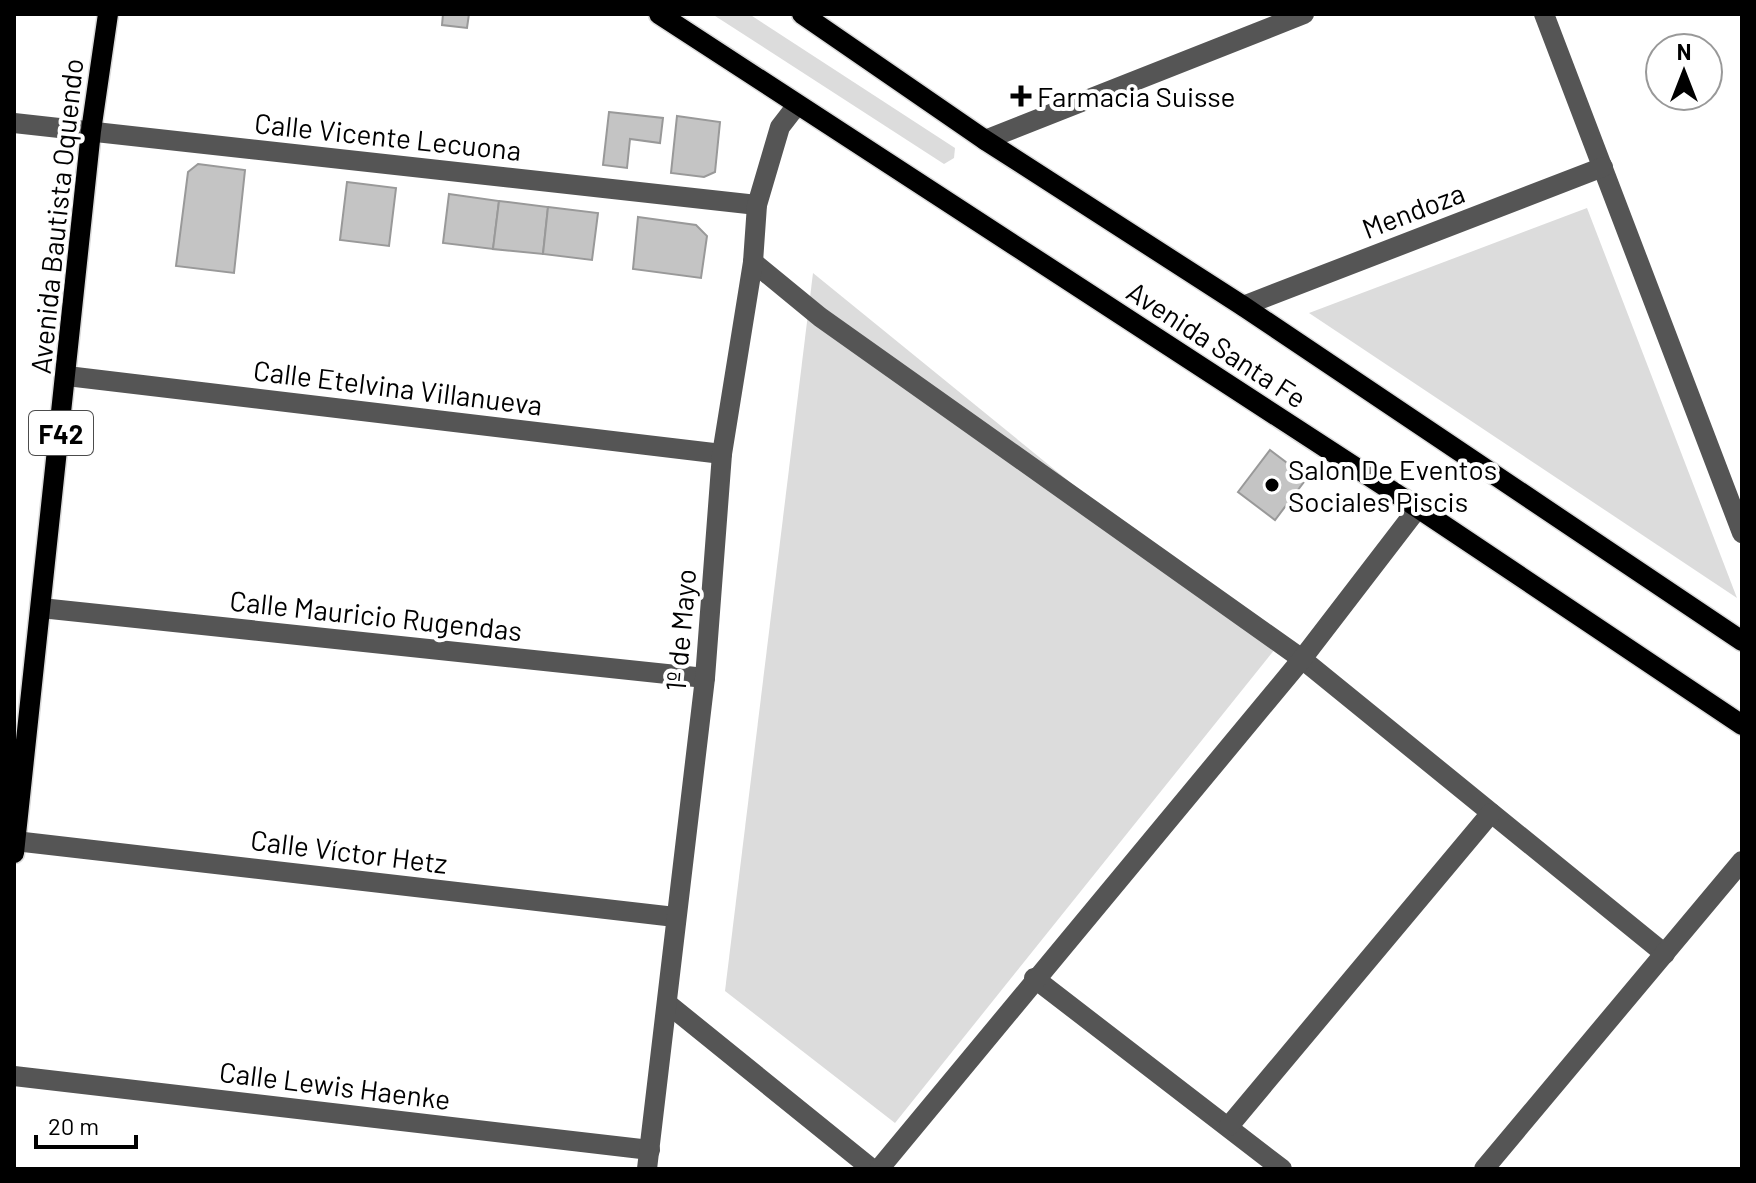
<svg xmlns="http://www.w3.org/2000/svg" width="1756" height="1183" font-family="Barlow,sans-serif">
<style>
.green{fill:#dcdcdc}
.building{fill:#c4c4c4;stroke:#999;stroke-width:2}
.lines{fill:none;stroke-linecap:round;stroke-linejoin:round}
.major-casing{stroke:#dbdbdb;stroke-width:23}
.minor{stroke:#555;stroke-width:20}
.major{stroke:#000;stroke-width:20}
.poi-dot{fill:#000;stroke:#fff;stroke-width:3}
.labels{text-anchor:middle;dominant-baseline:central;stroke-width:8;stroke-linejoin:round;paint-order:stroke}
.shield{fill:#fff;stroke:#4c4c4c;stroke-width:2}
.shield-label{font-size:26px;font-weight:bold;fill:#000}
.poi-label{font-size:28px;fill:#000;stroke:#fff;text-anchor:start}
.street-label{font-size:28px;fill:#000;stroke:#fff}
</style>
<rect width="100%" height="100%" fill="#fff"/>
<g class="green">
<path d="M712,14h37l206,134 -1,10 -10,6z"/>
<path d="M1587,208l150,390 -428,-285z"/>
<path d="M813,273l462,376 -380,474 -170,-132z"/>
</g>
<g class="building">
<path d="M443,14h26l-2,14 -25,-3z"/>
<path d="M609,112l54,6 -3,25 -30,-4 -3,29 -24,-3z"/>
<path d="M677,116l43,6 -5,50 -11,5 -33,-4z"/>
<path d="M198,164l47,6 -11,103 -58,-7 12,-94z"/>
<path d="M347,182l49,6 -7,58 -49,-6z"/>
<path d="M449,194l50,7 -6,48 -50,-6z"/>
<path d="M499,201l49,6 -5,47 -50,-5z"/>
<path d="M548,207l50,6 -6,47 -49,-6z"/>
<path d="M638,217l58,8 11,11 -6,42 -68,-9z"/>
<path d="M1270,450l37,28 -32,42 -37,-28z"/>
</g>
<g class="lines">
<g class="major-casing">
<g id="major">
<path d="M659,14l759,494 324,217"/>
<path d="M802,14l183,126 258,166 499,335"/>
<path d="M14,853l77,-722 17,-117"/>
</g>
</g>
<g class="minor">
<path d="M1544,14l198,519"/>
<path d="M14,123l743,82"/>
<path d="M985,140l319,-126"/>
<path d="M753,262l67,55 482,342 363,295"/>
<path d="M1243,306l360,-139"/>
<path d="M67,376l655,78"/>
<path d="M41,608l664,70"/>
<path d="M15,841l660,76"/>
<path d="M1034,978l248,191"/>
<path d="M668,1004l204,165"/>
<path d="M14,1076l636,74"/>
<path d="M1229,1126l262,-313"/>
<path d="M647,1169l58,-491 17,-224 31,-192 4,-57 23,-78 17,-22"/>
<path d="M879,1169l423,-510 116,-151"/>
<path d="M1484,1169l258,-308"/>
</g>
<use href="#major" class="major"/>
</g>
<g class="poi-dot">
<path d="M1017 84h8v8h8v8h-8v8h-8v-8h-8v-8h8z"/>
<circle cx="1272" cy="485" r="8"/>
</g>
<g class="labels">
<rect class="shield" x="29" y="411" width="64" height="44" rx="6"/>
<g class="shield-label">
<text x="61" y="433">F42</text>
</g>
<g class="poi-label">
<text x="1037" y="96">Farmacia Suisse</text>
<text x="1288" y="469">Salon De Eventos<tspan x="1288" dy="32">Sociales Piscis</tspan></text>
</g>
<g class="street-label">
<text transform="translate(388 136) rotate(6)">Calle Vicente Lecuona</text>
<text transform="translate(1413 210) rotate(-21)">Mendoza</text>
<text transform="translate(56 216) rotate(-84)">Avenida Bautista Oquendo</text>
<text transform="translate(1217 344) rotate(33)">Avenida Santa Fe</text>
<text transform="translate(398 387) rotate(7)">Calle Etelvina Villanueva</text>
<text transform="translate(376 615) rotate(6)">Calle Mauricio Rugendas</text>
<text transform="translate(680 630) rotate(-85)">1º de Mayo</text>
<text transform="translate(349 851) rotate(7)">Calle Víctor Hetz</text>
<text transform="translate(335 1085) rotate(7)">Calle Lewis Haenke</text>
</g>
</g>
<rect width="1756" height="1183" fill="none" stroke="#000000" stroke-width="32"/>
<g transform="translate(1684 72)"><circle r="38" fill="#ffffff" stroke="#999999" stroke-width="2"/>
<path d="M0-6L14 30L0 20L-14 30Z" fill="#000000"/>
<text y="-12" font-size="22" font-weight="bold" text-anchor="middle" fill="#000000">N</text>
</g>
<path d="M36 1135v12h100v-12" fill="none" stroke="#000000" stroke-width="4"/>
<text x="48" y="1135" font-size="24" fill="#000000" stroke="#ffffff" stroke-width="6" paint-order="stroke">20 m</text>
</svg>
